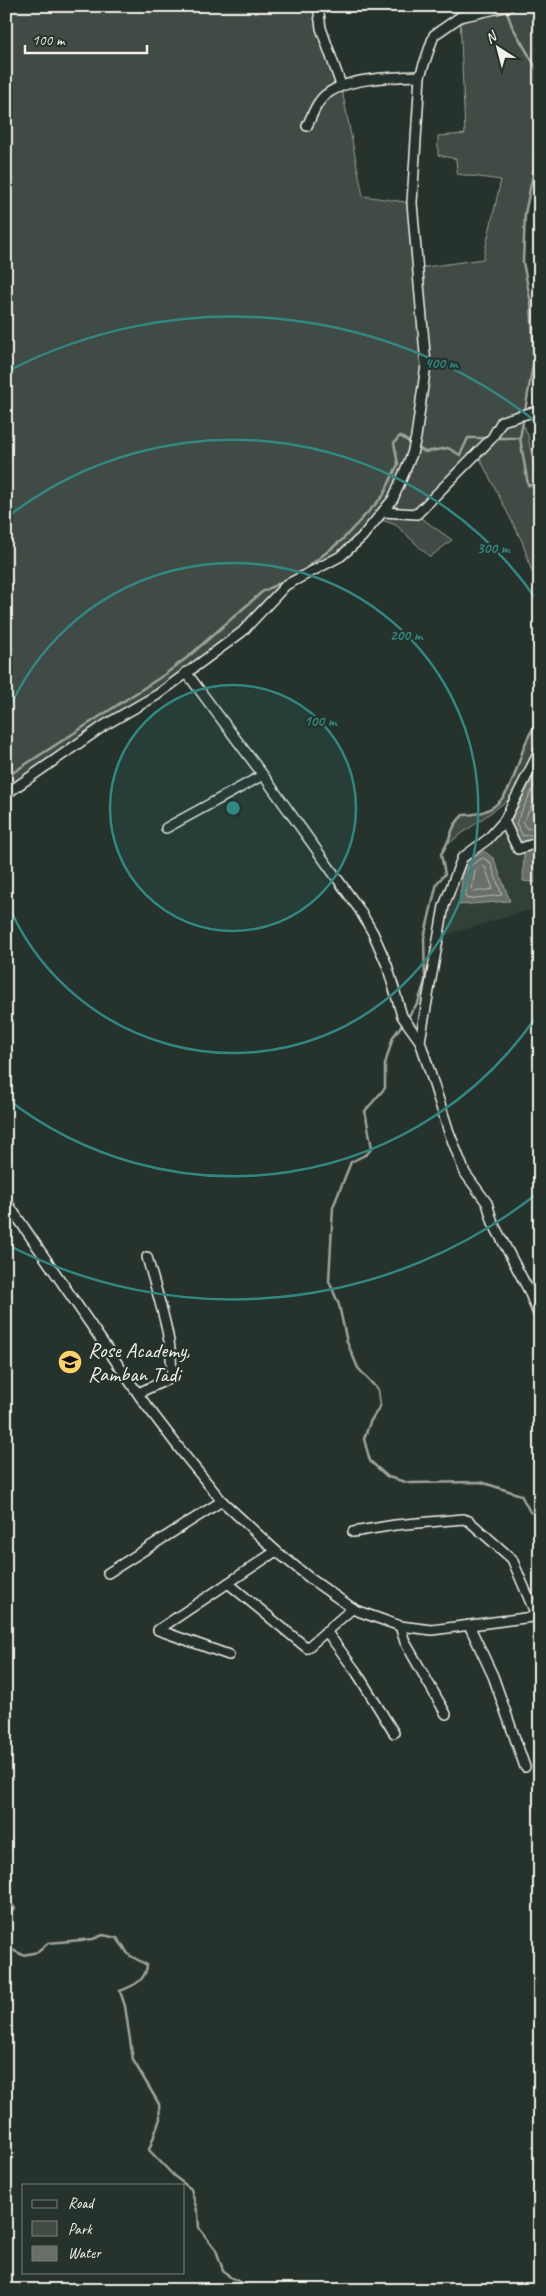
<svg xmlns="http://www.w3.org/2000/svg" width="546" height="2296" font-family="Caveat,sans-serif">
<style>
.built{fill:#333f39}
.green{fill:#414b45;stroke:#9a9e96}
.water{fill:#676f68;stroke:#9fa39b}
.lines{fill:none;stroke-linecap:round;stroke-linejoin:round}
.shore{stroke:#bcbdb5;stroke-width:1}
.stream{stroke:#9fa39b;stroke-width:2.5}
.minor-casing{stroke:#f4f1e8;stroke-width:12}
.minor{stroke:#26332d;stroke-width:9}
.ring{fill:none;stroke:#318880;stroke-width:2.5}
.labels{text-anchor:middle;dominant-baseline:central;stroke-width:4.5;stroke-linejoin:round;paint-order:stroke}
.poi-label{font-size:21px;fill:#f4f1e8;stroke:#26332d;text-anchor:start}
.centre{fill:#318880;stroke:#26332d;stroke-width:2.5}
.ring-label{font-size:15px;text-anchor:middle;font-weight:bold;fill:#318880;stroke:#26332d;stroke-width:4.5;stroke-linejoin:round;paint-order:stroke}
</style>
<rect width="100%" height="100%" fill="#26332d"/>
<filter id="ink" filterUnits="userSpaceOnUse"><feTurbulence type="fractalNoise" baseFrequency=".02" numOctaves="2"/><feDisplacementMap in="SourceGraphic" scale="10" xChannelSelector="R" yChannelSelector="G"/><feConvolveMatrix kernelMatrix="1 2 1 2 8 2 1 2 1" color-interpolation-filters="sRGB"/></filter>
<g filter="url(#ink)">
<path class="built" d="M540,750v157l-101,30 23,-79 42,-37z"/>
<g class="green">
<path d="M6,6h312l23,79 22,111 49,7 7,65 64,-9 18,-79 -44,-6 -1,-15 -18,-4v-19l27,-2 -5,-117 40,-11h40v160l-6,3 -9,45 -2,47 8,42 3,56 -11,66 5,10 7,40 5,2v94l-8,1 -10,-31 -45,-88 -60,62 35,25 -22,17 -34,-32 -17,-6 -38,37 -55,29 -44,47 -236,162z"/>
<path d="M540,720v30l-21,42 -70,51 5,-19 9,-9c60,0 46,-64 77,-95z"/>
</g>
<g class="water">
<path d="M540,762v75l-20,6 -10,-20z"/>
<path d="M540,845v38l-17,-2 1,-31z"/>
<path d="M484,851l10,8 16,42 -51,4 5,-42z"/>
</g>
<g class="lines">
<g class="shore">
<path d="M540,774l-24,49 7,13 17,-3"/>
<path d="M540,788l-17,35 4,6 13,-3"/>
<path d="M483,858l7,4 12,33 -35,4 -2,-3 4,-29z"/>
<path d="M482,866l3,1 8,22 -19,3 -2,-2 3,-19z"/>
</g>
<g class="stream">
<path d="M506,10l6,16 26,45v52l-4,46 -9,45 -2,48 8,41 3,56 -9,52"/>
<path d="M494,438h26l4,-22"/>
<path d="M520,438l8,47 12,1"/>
<path d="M417,447l8,5 23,-4 12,7 8,-17h21"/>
<path d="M540,720c-30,30 -16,95 -77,95 -14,13 -11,24 -22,39l4,20 -8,9 -13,55 1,43 -7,22 -25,34 -8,27v24l-20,23 7,37 -5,6 -16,8 -18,45 -4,74 10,24 8,37 11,26 20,22 2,16 -10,16 -6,17 6,22 18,16 21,6 72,-1 40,13 9,17 10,5"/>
<path d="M6,777l158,-102 25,-19 73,-64 41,-21 39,-31 41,-44 15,-32 -4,-21 6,-7 12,8"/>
<path d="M6,1895l9,14 -9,5"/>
<path d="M6,1947l17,8 15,-3 10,-9 45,-4 10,-4 14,3 12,17 18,10c-1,16 -14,21 -27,26l5,15 8,54 26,44 1,15 -11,31 25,26 17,13 7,25 1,14 17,22 7,20 7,7 25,13"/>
</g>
<g class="minor-casing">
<g id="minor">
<path d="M318,6l3,22 20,57"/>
<path d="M307,126c4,-8 7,-17 12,-24 17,-25 74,-25 101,-26"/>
<path d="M383,512l34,2 75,-76 10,-17 38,-11"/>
<path d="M186,672l77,103 96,134 14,24 14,32 15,51 18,25 29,91 16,41 22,30 6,20 36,68 11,28"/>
<path d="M6,794l99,-69 52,-30 85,-63 44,-47 55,-29 21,-19 31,-38 19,-45 4,-17 10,-72 -14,-162 8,-127 14,-41 26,-18 49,-11"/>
<path d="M504,821l14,28 22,-7"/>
<path d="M166,828l97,-53"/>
<path d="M420,1041l24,-135 18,-48 26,-19 16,-18 36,-71"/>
<path d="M6,1201l137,200 43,56 36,44 54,50 35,28 44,31 45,16 32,4 108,-14"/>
<path d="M138,1393l33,-15c4,-35 -15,-87 -24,-121"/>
<path d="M353,1532l42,-7 68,-6 6,2 43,38 24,56"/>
<path d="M108,1573l114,-72"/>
<path d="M228,1583l79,65 46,-40"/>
<path d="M469,1625l24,51 32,91"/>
<path d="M400,1626l5,16 41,72"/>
<path d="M326,1631l31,42 37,60"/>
<path d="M229,1655l-71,-25 118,-79"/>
</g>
</g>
<use href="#minor" class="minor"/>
</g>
</g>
<circle cx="233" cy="808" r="123" fill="#318880" fill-opacity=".12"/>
<g class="ring">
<circle cx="233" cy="808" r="123"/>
<path d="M7 714A245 245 0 1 1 7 902"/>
<path d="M538 1014A368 368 0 0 1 6 1098M6 518A368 368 0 0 1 538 602"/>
<path d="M539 1192A491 491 0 0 1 6 1244M6 372A491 491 0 0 1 539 424"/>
</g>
<defs>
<g id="school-disc" transform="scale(1.25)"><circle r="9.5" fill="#ffd166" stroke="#26332d"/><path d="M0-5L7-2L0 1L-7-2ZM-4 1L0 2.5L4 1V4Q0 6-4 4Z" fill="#111"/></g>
</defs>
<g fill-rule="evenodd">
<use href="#school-disc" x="70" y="1362"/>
</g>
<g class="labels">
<g class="poi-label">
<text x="88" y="1350">Rose Academy,<tspan x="88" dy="24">Ramban Tadi</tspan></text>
</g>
</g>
<circle cx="233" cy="808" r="8" class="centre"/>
<g class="ring-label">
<text x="441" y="368">400 m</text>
<text x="493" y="553">300 m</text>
<text x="406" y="640">200 m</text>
<text x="320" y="726">100 m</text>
</g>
<rect width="546" height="2296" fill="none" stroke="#26332d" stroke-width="25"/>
<rect x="12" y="12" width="521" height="2271" fill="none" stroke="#f4f1e8" stroke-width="2" filter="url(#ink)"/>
<rect x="22" y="2184" width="162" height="90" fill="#26332d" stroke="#787f78"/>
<rect x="32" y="2200" width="25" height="8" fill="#26332d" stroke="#787f78"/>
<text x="68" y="2208" font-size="15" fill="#f4f1e8">Road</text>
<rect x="32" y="2221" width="25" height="15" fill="#414b45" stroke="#787f78"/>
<text x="68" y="2234" font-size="15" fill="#f4f1e8">Park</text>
<rect x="32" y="2246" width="25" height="15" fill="#676f68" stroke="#787f78"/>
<text x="68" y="2258" font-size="15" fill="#f4f1e8">Water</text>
<g transform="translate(498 48) rotate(324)" stroke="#26332d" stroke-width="4" paint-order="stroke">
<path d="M0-4L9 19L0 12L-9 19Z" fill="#f4f1e8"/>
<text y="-8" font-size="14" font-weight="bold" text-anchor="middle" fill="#f4f1e8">N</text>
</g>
<path d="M25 45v8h122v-8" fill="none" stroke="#f4f1e8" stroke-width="2.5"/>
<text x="32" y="45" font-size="15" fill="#f4f1e8" stroke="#26332d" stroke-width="4" paint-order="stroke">100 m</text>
</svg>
